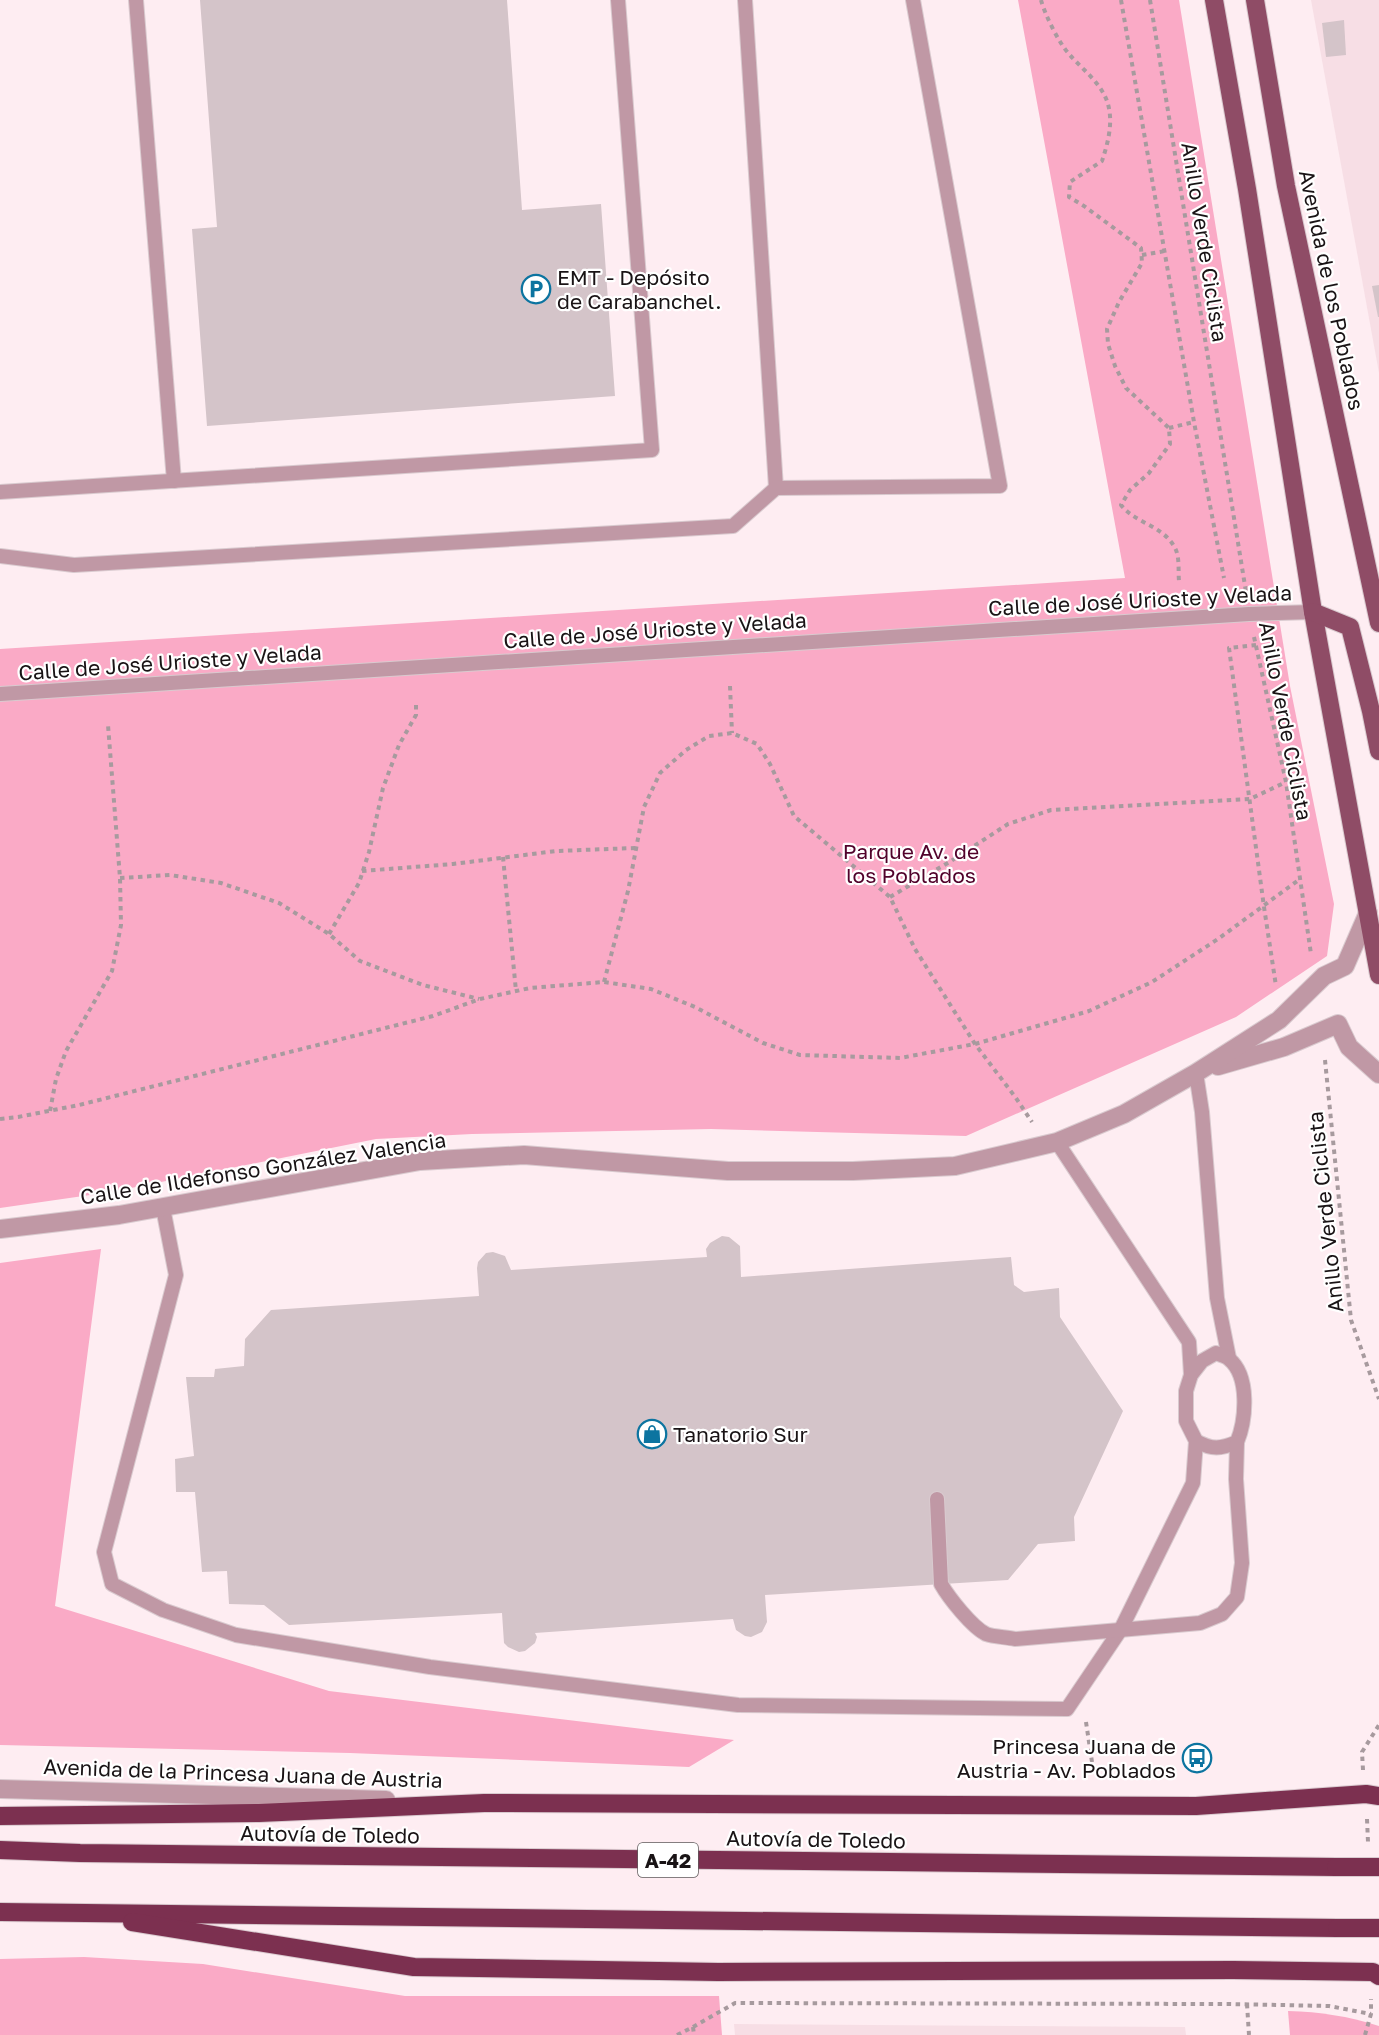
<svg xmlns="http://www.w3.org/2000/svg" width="1379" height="2035" font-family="'Golos Text',sans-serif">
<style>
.built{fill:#f7dee5}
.green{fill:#faaac6}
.building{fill:#d4c4c9}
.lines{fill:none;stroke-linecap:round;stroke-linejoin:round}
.lane-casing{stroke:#d9cacf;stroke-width:16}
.street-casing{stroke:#d9cacf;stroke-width:20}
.primary-casing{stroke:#d9cacf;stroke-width:20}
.highway-casing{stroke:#d9cacf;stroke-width:20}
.path{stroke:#a79a9e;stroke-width:4;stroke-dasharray:4.5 4.5;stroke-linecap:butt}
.lane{stroke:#c098a5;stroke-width:14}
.street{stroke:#c098a5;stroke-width:18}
.primary{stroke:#8f4c66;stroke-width:18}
.highway{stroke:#7c3050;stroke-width:18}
.highway-bridge-casing{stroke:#d9cacf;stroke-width:20;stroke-linecap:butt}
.highway-bridge{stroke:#7c3050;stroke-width:18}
.labels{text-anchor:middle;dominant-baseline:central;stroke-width:4.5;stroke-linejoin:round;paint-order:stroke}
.shield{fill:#fff;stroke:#5e5a5b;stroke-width:1.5}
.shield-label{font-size:20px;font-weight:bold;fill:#191315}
.street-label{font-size:21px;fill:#191315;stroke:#fff}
.poi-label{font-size:21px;fill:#191315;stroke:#fff;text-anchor:start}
.park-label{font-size:21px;fill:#51022b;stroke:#fff}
</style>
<rect width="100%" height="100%" fill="#feedf2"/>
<g class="built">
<path d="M1311,0h68v373z"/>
<path d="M734,2024l451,3 1,8h-451z"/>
</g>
<g class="green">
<path d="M1018,0h161l111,686 44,218 -7,52 -91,61 -270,119 -255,-7 -239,5 -96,5 -265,53 -111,16v-559l1125,-71z"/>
<path d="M101,1249l-46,357 274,85 405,49 -45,27 -339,-14 -350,-8v-482z"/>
<path d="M84,1957l119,7 202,32h314l3,39h-722v-76z"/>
<path d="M1288,2011c33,1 59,5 91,15v9h-89z"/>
</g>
<g class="building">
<path d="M200,0h307l15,210 79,-6 14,192 -408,30 -15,-197 25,-2z"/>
<path d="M1344,20l2,35 -20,2 -4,-34z"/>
<path d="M1379,285v32h-1l-6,-31z"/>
<path d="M722,1236l7,1 11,9 1,31 270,-20 3,28 10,7 35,-4 1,29 63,94 -49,106 1,24 -37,3 -30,36 -243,15 2,27 -5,10 -11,5 -6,-1 -9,-6 -3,-11 -198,14 2,4 -2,6 -10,8 -6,1 -11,-5 -4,-4 -2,-30 -213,12 -25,-20 -35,-1 -2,-33 -25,1 -7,-80h-19l-1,-33 19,-3 -8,-79h28l1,-8 29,-3 1,-27 26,-29 208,-14 -2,-28 1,-6 8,-9 7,-1 12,4 6,14 196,-13 -1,-8 4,-6z"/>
</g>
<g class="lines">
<g class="lane-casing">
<g id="lane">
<path d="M136,0l38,481"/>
<path d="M745,0l31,488"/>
<path d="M0,492l652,-42 -34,-450"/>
<path d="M0,556l74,9 659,-39 43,-38 224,-2 -87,-486"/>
<path d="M0,694l1249,-80 64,-2"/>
<path d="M1196,1073l6,39 15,186 12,60"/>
<path d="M1057,1142l132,200 2,33"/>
<path d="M163,1208l13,67 -72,277 8,32 51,26 73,25 194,32 308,38 329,4 54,-80 72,-146 3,-42 -10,-20v-30l5,-16 11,-14 14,-8c4,2 10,3 13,6 21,17 17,61 8,83 -16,7 -25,8 -41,-1"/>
<path d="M937,1499l4,85c8,14 31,43 45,50 8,3 21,3 29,5l185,-16 22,-9 15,-17 5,-34 -6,-84 1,-37"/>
</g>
</g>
<g class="street-casing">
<g id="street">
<path d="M1218,1066l66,-19 54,-23 11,23 30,27"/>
<path d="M0,1229l119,-14 301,-54 104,-6 204,16h125l102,-5 102,-24 67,-28 72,-41 83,-53 45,-44 21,-10 23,-53"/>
<path d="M0,1789l386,11"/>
</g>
</g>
<g class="primary-casing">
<g id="primary">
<path d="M1214,0l33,189 66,423 66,363"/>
<path d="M1255,0l31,186 93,437"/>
<path d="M1313,612l37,15 21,84 8,40"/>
</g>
</g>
<g class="highway-casing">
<g id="highway">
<path d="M0,1816l259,-3 225,-10 712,3 170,-12 13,2"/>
<path d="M0,1850l80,3 1256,14"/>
<path d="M0,1912l1337,16"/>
<path d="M132,1922l282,45 304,5 515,-2 140,2 6,4"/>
</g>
</g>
<g class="path">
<path d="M1041,0c4,15 18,43 28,54 13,15 31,28 38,47 7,20 1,42 -5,60l-32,21 -1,15 15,9 57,42 1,15 -23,39 -12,27 1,15 7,22 11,22 43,40 1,16 -21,29 -19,17 -9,15c15,19 42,20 54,43 5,9 3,24 4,33"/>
<path d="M1121,0l73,422 30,156"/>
<path d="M1150,0l96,592"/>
<path d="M1142,255l23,-4"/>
<path d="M1169,428l25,-6"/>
<path d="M1254,637l32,145 25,172"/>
<path d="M1256,645l-27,3 35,259 12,79"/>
<path d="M730,686l2,47"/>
<path d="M503,857l13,134"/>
<path d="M362,871l91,-7 103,-13 79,-3"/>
<path d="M120,878l50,-3 51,8 58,20 50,31 31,27 63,24 56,14"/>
<path d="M890,897l61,-36 57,-37 43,-14 199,-11 36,-17"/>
<path d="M329,934l30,-51 10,-31 14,-64 16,-43 17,-30v-10"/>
<path d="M604,982l24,-91 16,-84 16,-34 26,-23 23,-14 23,-3 25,11 13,20 24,52 96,81 25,52 60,95 41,54 16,24"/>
<path d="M1325,1060l26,260 28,79"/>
<path d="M50,1111l6,-32 10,-28 46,-80 9,-46 -1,-47 -12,-153"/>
<path d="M0,1119l18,-2 61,-12 354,-89 47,-17 50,-11 74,-6 47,7 44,18 68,36 37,12 100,3 75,-14 114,-33 63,-29 66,-43 82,-60"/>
<path d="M1086,1722l6,40"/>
<path d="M1363,1770l-1,-18 17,-27"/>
<path d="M1367,1819l1,23"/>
<path d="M1247,2004l2,31"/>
<path d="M693,2027l42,-24 494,1 100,2 42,8"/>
<path d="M677,2035l16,-8 1,8"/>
<path d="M1365,2035l6,-21v-15"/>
</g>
<use href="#lane" class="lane"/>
<use href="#street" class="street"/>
<use href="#primary" class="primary"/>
<use href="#highway" class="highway"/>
<g class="highway-bridge-casing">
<g id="highway-bridge">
<path d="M1336,1867h43"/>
<path d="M1337,1928h42"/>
</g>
</g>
<use href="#highway-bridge" class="highway-bridge"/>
</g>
<defs>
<g id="parking-ring" transform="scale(1.5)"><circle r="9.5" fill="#fff" stroke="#0c74a0" stroke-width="1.5"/><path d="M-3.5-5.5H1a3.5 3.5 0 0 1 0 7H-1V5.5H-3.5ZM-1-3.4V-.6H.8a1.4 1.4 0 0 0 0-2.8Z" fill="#0c74a0"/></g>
<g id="shop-ring" transform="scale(1.5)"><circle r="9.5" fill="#fff" stroke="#0c74a0" stroke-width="1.5"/><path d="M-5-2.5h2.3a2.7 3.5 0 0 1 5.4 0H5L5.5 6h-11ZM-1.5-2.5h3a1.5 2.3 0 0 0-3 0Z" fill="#0c74a0"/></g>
<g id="bus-ring" transform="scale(1.5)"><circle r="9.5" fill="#fff" stroke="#0c74a0" stroke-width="1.5"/><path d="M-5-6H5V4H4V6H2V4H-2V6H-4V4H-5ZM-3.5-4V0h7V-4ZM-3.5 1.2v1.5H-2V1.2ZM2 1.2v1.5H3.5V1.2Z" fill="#0c74a0"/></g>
</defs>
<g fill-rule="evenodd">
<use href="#parking-ring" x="536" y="289"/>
<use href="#shop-ring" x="652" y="1434"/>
<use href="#bus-ring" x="1197" y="1758"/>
</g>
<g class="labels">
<rect class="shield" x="638" y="1843" width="60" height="34" rx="4.5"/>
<g class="shield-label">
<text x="668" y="1860">A-42</text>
</g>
<g class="street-label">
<text transform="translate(1205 242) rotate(81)">Anillo Verde Ciclista</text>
<text transform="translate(1332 290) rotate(78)">Avenida de los Poblados</text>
<text transform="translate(1140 600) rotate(-3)">Calle de José Urioste y Velada</text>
<text transform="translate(655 630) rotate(-4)">Calle de José Urioste y Velada</text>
<text transform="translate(170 662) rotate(-4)">Calle de José Urioste y Velada</text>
<text transform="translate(1286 721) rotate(79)">Anillo Verde Ciclista</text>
<text transform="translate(263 1168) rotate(-9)">Calle de Ildefonso González Valencia</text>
<text transform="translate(1325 1212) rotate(-96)">Anillo Verde Ciclista</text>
<text transform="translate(243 1773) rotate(2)">Avenida de la Princesa Juana de Austria</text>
<text transform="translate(330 1834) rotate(1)">Autovía de Toledo</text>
<text transform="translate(816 1839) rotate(1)">Autovía de Toledo</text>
</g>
<g class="poi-label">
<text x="557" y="277">EMT - Depósito<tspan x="557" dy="24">de Carabanchel.</tspan></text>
<text x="673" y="1434">Tanatorio Sur</text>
<text x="1176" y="1746" text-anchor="end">Princesa Juana de<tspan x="1176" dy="24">Austria - Av. Poblados</tspan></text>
</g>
<g class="park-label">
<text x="911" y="851">Parque Av. de<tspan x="911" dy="24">los Poblados</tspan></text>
</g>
</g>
</svg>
